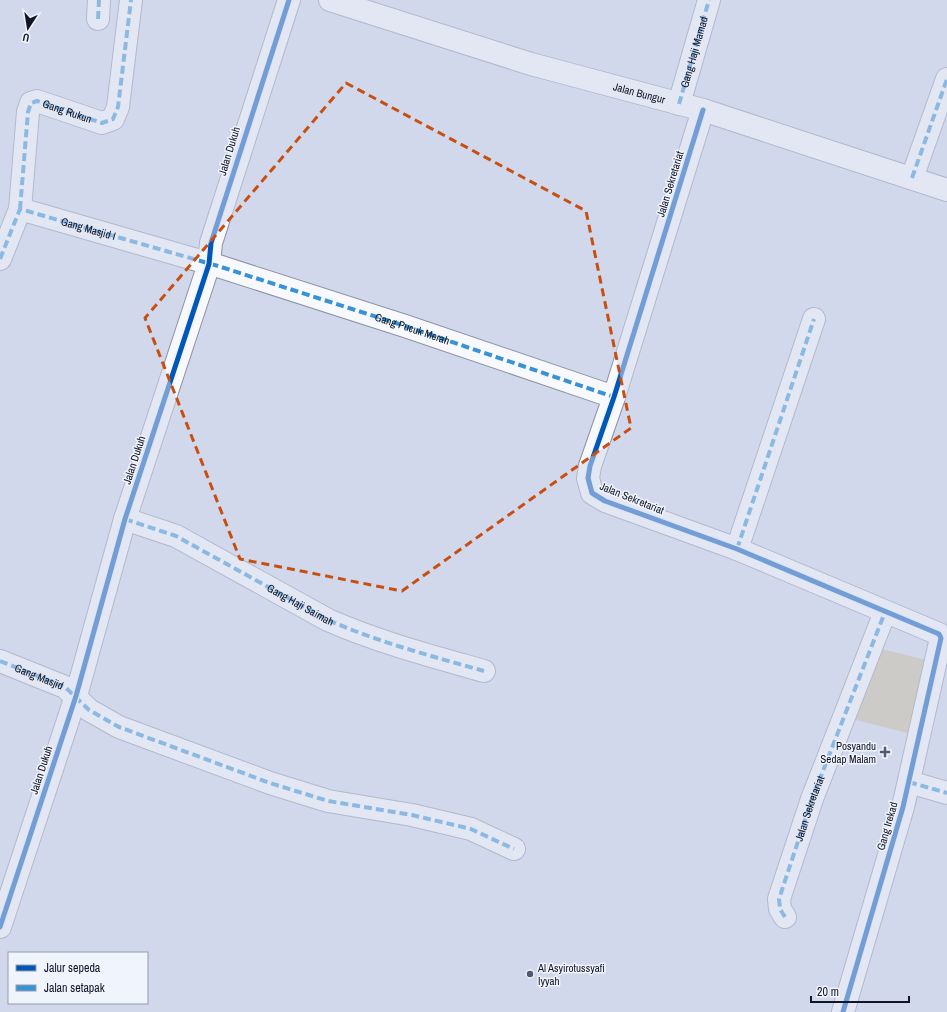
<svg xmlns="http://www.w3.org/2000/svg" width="947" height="1012" font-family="'Archivo Narrow',sans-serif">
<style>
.green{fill:#c8bb99}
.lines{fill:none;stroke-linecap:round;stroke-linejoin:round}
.minor-casing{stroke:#8d92a3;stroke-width:24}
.minor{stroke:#f8f9fc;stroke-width:22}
.quiet{stroke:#3893d6;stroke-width:4;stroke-dasharray:8 4;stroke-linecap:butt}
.cycleway-casing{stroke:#f0f4fd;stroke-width:8}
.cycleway{stroke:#0057b8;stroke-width:5}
.marked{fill:none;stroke:#c84f10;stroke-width:3;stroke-dasharray:8 5;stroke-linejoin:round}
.poi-dot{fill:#54596b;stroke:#f0f4fd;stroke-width:1.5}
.labels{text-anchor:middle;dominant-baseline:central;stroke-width:3;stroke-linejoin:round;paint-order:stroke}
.street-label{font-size:11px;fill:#111525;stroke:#f0f4fd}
.poi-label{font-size:11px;fill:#111525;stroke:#f0f4fd;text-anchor:end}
</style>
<rect width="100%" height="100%" fill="#d1d8ec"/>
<path class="green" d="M874,647l56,14 -19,73 -59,-15z"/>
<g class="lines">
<g class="minor-casing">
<g id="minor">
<path id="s1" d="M330,0l201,64 172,46 244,80"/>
<path d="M98,19l1,-19"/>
<path d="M679,104l30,-104"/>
<path d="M703,110l-89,287 -24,69 -2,12 4,15 13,8 132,48 202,85 2,4 -38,169 -60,205"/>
<path d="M912,178l35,-99"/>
<path d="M20,209l8,-97 3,-9 6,-2 65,22 11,-4 5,-12 13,-107"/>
<path id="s2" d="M0,259l20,-50 198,57 187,60 209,71"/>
<path id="s3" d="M125,519l51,17 152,84c50,22 103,36 156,51"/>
<path d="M737,549l77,-230"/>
<path id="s4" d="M0,661l65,26 24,23 30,17 151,56 58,18 84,14 59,14 43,20"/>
<path d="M909,782l38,11"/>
<path id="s5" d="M785,917l-5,-8 -1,-10 33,-100 73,-187"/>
<path d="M0,927l76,-231 49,-177 84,-255 2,-21 78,-243"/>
</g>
</g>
<use href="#minor" class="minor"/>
<g class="quiet">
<path d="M98,19l1,-19"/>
<path id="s6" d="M679,104l30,-104"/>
<path d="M912,178l35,-99"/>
<path id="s7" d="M20,209l8,-97 3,-9 6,-2 65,22 11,-4 5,-12 13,-107"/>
<path d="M0,259l20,-50 198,57 187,60 209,71"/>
<path d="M125,519l51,17 152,84c50,22 103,36 156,51"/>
<path d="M737,549l77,-230"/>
<path d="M0,661l65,26 24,23 30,17 151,56 58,18 84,14 59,14 43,20"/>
<path d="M909,782l38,11"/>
<path d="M785,917l-5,-8 -1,-10 33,-100 73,-187"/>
</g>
<g class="cycleway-casing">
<g id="cycleway">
<path d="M703,110l-89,287 -24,69 -2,12 4,15 13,8 132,48 202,85 2,4 -38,169 -60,205"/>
<path d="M0,927l76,-231 49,-177 84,-255 2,-21 78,-243"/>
</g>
</g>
<use href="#cycleway" class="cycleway"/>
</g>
<path d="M0 0H947V1012H0ZM346,83l240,128 45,217 -229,163 -162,-32 -95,-241z" fill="#d1d8ec" fill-opacity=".55" fill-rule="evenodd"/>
<path class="marked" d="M346,83l240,128 45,217 -229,163 -162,-32 -95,-241z"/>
<g class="poi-dot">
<path d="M883 746h4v4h4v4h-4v4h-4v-4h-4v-4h4z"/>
<circle cx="530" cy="974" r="4"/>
</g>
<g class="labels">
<g class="street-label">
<text stroke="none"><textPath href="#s6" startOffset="54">Gang Haji Mamad</textPath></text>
<text stroke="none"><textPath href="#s1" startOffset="323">Jalan Bungur</textPath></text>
<text stroke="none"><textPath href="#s7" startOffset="145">Gang Rukun</textPath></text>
<text transform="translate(229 151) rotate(-73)">Jalan Dukuh</text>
<text transform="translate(670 184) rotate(-73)">Jalan Sekretariat</text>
<text stroke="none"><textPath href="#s2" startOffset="125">Gang Masjid I</textPath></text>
<text stroke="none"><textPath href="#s2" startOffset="464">Gang Pucuk Merah</textPath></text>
<text transform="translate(134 460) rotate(-72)">Jalan Dukuh</text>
<text transform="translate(632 498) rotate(22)">Jalan Sekretariat</text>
<text stroke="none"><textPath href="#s3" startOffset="196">Gang Haji Saimah</textPath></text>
<text stroke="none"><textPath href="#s4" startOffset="42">Gang Masjid</textPath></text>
<text transform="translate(41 770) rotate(-72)">Jalan Dukuh</text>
<text stroke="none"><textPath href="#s5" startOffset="115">Jalan Sekretariat</textPath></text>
<text transform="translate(887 826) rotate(-74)">Gang Irekad</text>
</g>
<g class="poi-label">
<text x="876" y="746">Posyandu<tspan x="876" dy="13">Sedap Malam</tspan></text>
<text x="538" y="968" text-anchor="start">Al Asyirotussyafi<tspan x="538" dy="13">Iyyah</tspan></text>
</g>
</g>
<rect x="8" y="952" width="140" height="52" fill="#f0f4fd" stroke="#979ba7"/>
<rect x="16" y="965" width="20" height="6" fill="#0057b8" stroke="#979ba7"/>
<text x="44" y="972" font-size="12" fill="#111525">Jalur sepeda</text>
<rect x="16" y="985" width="20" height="6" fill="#3893d6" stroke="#979ba7"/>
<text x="44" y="992" font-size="12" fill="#111525">Jalan setapak</text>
<g transform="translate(28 28) rotate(192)" stroke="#f0f4fd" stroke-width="3" paint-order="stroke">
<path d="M0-3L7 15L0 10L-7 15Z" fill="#111525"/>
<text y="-6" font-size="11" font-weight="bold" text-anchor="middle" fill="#111525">U</text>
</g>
<path d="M811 996v6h98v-6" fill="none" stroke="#111525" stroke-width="2"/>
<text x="817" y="996" font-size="12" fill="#111525" stroke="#f0f4fd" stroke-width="3" paint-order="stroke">20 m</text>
</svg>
